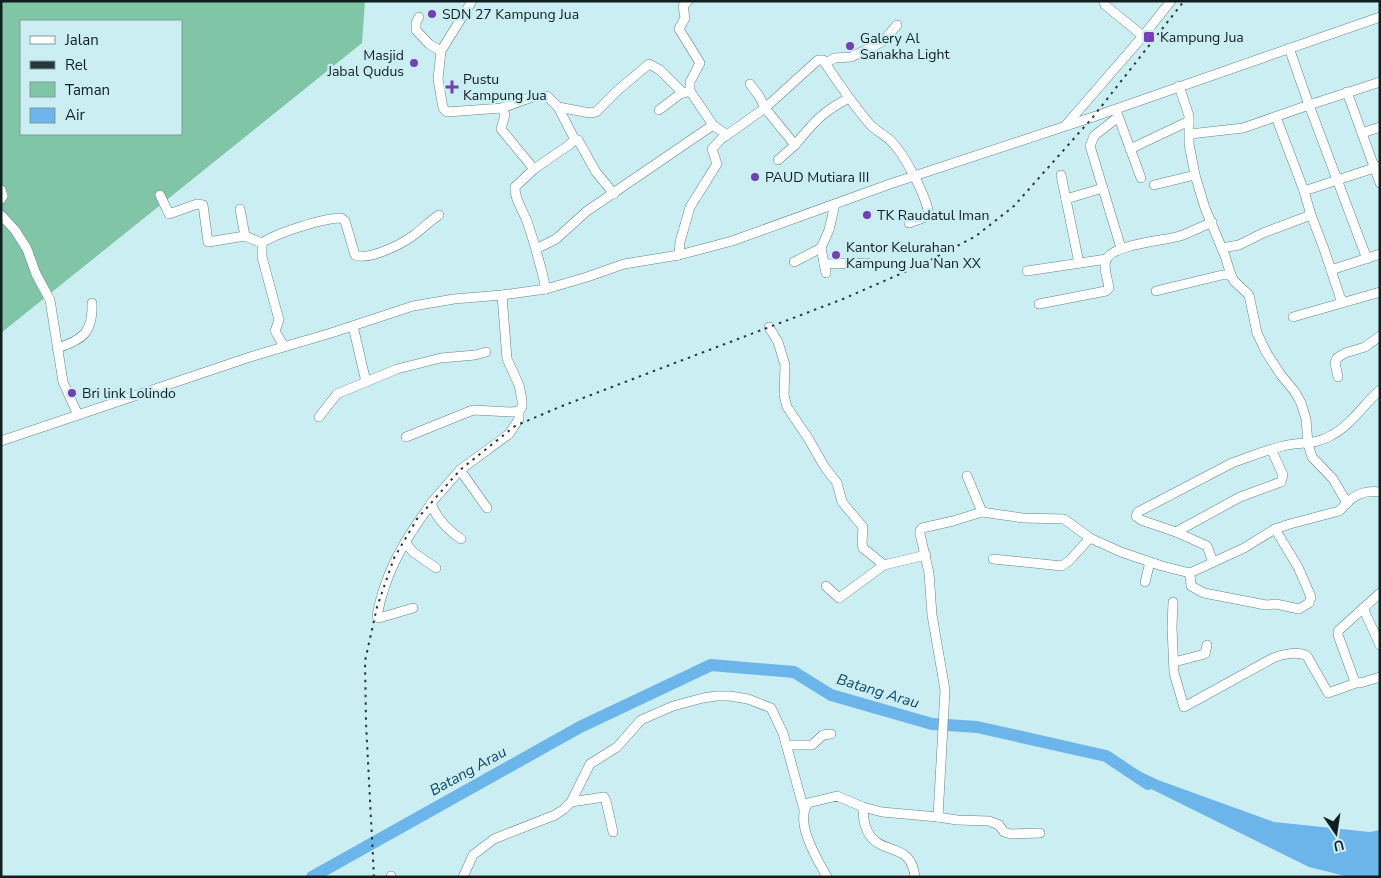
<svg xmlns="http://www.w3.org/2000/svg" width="1381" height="878" font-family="'Nunito Sans',sans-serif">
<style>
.green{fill:#80c6a6;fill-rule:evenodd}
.water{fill:#6cb5eb}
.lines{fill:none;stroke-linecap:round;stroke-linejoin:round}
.river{stroke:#6cb5eb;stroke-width:12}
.minor-casing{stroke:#638588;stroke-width:10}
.minor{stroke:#fff;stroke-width:9}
.rail{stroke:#28383a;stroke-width:2;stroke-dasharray:2.5 5;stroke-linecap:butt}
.poi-dot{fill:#733fb6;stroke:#caeef2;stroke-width:2}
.labels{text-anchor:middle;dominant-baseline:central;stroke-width:4.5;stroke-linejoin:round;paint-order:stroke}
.poi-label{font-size:14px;fill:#101e1f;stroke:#caeef2;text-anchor:start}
.water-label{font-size:15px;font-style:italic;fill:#0d476a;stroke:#caeef2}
</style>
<rect width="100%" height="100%" fill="#caeef2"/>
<path class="green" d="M1,1h364l-3,42 -361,290zM21,21h160v113h-160z"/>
<path class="water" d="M1137,770l21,10 116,42 96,10 10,-2v47h-31l-40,-10 -176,-87z"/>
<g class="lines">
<path class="river" d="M312,877l268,-150 131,-62 83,7 37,23 101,29 45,3 129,29 42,28"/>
<g class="minor-casing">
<g id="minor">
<path d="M472,1l-31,50 -3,28 5,29 4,4 55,-4 33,-12h12l11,11 16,31 -1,3"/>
<path d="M688,1l-5,5 2,12 -6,11 21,34 -10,19v9l23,34 14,10 38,-27 53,-48h5c14,21 28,42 45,62 7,9 16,12 23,19 14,14 36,56 38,75l-20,7"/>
<path d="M419,17l-3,6v7l13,14 12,7"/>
<path d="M1143,36l28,-35"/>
<path d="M1289,48l20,57 71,-23"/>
<path d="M826,63l9,-5 16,-1 25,-12 7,-4 14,-16"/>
<path d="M750,84l9,12 6,12 30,37 -17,15"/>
<path d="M1347,92l33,91"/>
<path d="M558,107l32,6 6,-1 22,-22 31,-26 11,6 23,23"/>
<path d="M502,108l3,7 -4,14 33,40"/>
<path d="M659,110l21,-16 7,-2"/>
<path d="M1117,113l24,65"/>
<path d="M1118,117l-24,19 -4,10 31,102"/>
<path d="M1276,117l28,74 7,24 13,34 16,48 4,5"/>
<path d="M1066,125l77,-89 -38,-31 -1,-4"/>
<path d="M1362,133l18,-6"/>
<path d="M1190,134l53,-6 66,-23 58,154"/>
<path d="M573,141l5,-1 18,32 18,22"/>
<path d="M795,145c19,-23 27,-33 54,-47"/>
<path d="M1130,149l59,-28"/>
<path d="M1061,175l18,88"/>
<path d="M1154,185l41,-10"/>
<path d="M1,190l2,6 -2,3"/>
<path d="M1304,191l76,-25"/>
<path d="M160,195l9,19 28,-10 6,1 5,37 37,-6 17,7"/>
<path d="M1066,199l37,-11"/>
<path d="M240,209l5,27"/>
<path d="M1,215l14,15 12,19 9,25 14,26 13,82 15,33"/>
<path d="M1222,248l17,-3 24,-12 48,-18"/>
<path d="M536,249l20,-10 31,-28 126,-86"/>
<path d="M679,255l1,-13 10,-35 27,-43 -5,-15 9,-10 6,-4"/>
<path d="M794,262l27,-14"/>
<path d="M824,264l43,-1"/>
<path d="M1331,270l49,-16"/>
<path d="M1027,271l80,-12"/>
<path d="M826,273l-5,-25 8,-18 6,-26"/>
<path d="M546,289c-5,-22 -11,-44 -18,-65 -4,-12 -14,-25 -13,-37l19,-18 35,-24 4,-4"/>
<path d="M1156,291l66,-16h9"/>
<path d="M1039,304l67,-13 3,-3c-1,-8 -7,-23 -2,-30 10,-14 55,-17 73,-22 11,-4 21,-9 32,-14"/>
<path d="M1293,317l87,-25"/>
<path d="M353,326l13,56"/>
<path d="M769,327l9,15 7,23 -1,30 3,12 21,31 16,28 13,17 5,19 21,25 -1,16 1,5 21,17 42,-10"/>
<path d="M284,346l-9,-15 4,-11 -17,-63v-14c14,-10 62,-25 79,-25l4,3 10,34c14,6 47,-11 59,-20 9,-7 16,-14 25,-20"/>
<path d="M57,348c27,-8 36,-17 35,-45"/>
<path d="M1338,377l-3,-14 2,-5 8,-5 20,-6 15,-11"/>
<path d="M319,417l18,-23 60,-25 44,-11 34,-3 11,-3"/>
<path d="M406,437l67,-27 39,2 7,-1"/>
<path d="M1,441l249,-84 81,-24 82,-27 41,-7 48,-4 44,-6 41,-12 37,-13 55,-9 53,-14 158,-57 203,-67 287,-100"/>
<path d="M1271,449l12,26 -2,7 -3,1 -38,14 -64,35 -35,-12 -5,-4 2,-4 94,-49c17,-6 34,-13 51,-17 19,-5 30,0 49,-11 19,-10 32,-31 48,-45"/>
<path d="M460,470l27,38"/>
<path d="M967,476l15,36"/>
<path d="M1347,503c8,-9 20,-13 33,-11"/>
<path d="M1176,532l31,14 6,16"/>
<path d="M461,539c-13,-9 -25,-21 -30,-36l29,-33 49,-36 10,-15v-8l3,-4v-7l-3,-15 -12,-26 -5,-64"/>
<path d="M405,542l8,10 23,16"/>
<path d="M993,559l69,7 7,-5 21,-23"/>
<path d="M1190,573l1,13 13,7 62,12 10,-1 23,5 10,-6 2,-6 -13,-30 -23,-38"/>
<path d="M1145,582l5,-20"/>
<path d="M826,586l13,12 45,-33"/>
<path d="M1380,593l-42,38v4l17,47 5,1 20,-6"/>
<path d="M1173,602l-1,25 2,46 10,34 89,-49c9,-4 25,-7 34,-2l21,37 28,-10"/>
<path d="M413,608l-34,10 -2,-2c8,-44 28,-77 54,-112"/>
<path d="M1363,608l17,37"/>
<path d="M1174,662l31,-8 2,-9"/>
<path d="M786,745h26l11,-10 8,-1"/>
<path d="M571,802l33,-5 2,4 7,31"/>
<path d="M863,807c0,11 1,21 8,30 15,18 40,6 44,40"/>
<path d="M938,817l19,3 32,1 10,4 5,7 7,2 29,-1"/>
<path d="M391,876v1"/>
<path d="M463,877l10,-22 21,-16 61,-24 9,-6 7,-7 19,-38 27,-17 24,-27 32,-14 30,-8 13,-2h14l18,3 23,9 12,25 21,77"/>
<path d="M827,877c-10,-18 -33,-55 -19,-74l29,-7 26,11 19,5 56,5 7,-127 -13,-75 -3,-42 -9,-39v-3l2,-3 31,-7 29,-9 41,6 41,1 26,19 31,14 41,14 28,7 54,-25 31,-19 15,-5 49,-13 8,-8 -14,-24 -21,-22 -4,-13 -2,-25 -5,-16 -6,-11 -14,-17 -15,-23 -9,-19 -8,-38 -15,-14 -3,-6 -6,-19 -20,-48 -10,-33 -6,-31v-28l-10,-30"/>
</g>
</g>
<use href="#minor" class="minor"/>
<path class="rail" d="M374,877l-8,-154 -1,-62 12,-54 17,-49 23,-39 43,-49 55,-44 47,-20 281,-107 78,-34 55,-29 38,-30 79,-89 91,-116"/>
</g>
<g class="poi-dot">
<circle cx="432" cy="14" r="5"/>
<rect x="1143" y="31" width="12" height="12" rx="2.5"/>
<circle cx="850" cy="46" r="5"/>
<circle cx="414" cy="63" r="5"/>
<path d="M449.5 79.5h5v5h5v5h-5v5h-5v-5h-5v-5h5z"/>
<circle cx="755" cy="177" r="5"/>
<circle cx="867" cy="215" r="5"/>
<circle cx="836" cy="255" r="5"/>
<circle cx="72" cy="393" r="5"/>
</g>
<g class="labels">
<g class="poi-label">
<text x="442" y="14">SDN 27 Kampung Jua</text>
<text x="1160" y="37">Kampung Jua</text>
<text x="860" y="38">Galery Al<tspan x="860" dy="16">Sanakha Light</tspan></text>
<text x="404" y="55" text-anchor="end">Masjid<tspan x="404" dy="16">Jabal Qudus</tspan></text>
<text x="463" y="79">Pustu<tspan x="463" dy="16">Kampung Jua</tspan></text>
<text x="765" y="177">PAUD Mutiara III</text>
<text x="877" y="215">TK Raudatul Iman</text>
<text x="846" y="247">Kantor Kelurahan<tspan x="846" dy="16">Kampung Jua Nan XX</tspan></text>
<text x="82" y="393">Bri link Lolindo</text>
</g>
<g class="water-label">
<text transform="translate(878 691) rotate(17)">Batang Arau</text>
<text transform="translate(468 771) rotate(-29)">Batang Arau</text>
</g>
</g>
<rect width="1381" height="878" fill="none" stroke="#101e1f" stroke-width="5"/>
<rect x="20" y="20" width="162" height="115" fill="#caeef2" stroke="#809b9e"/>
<rect x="30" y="36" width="25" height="8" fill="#ffffff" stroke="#809b9e"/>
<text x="65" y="45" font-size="15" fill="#101e1f">Jalan</text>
<rect x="30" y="61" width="25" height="8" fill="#28383a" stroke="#809b9e"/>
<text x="65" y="70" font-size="15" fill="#101e1f">Rel</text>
<rect x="30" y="82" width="25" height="15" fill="#80c6a6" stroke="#809b9e"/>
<text x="65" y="95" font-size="15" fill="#101e1f">Taman</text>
<rect x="30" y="108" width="25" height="15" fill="#6cb5eb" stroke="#809b9e"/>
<text x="65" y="120" font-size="15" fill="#101e1f">Air</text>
<g transform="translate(1336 833) rotate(167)" stroke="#caeef2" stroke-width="4" paint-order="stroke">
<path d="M0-4L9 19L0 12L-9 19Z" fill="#101e1f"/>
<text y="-8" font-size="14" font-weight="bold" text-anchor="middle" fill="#101e1f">U</text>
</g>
</svg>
